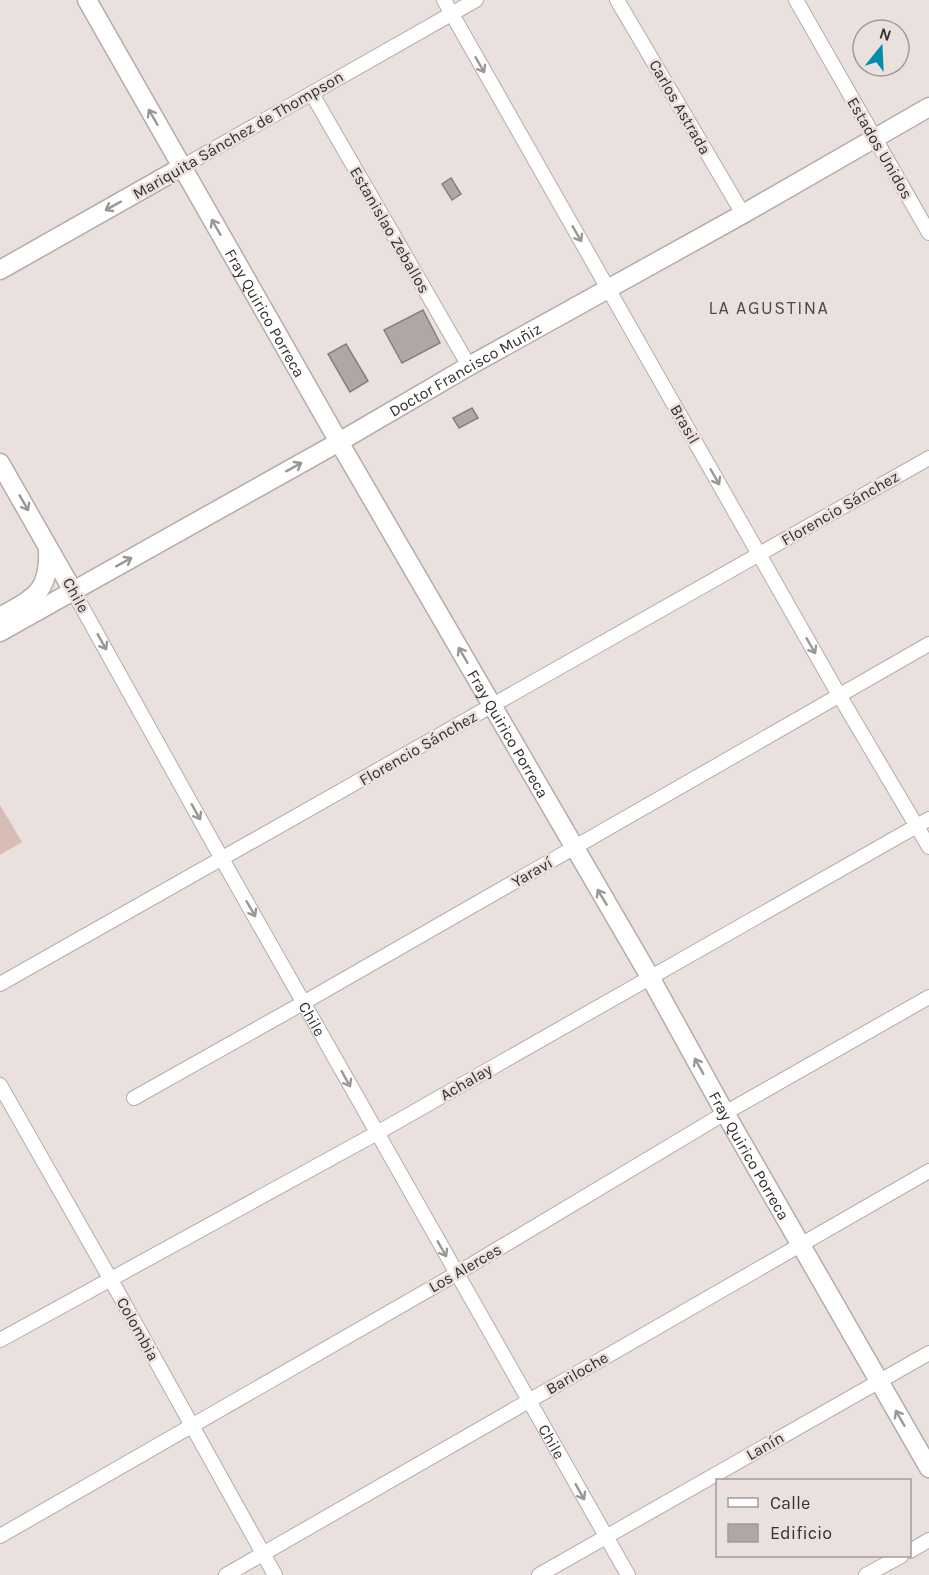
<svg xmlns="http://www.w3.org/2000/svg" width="929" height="1575" font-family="Karla,sans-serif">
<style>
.green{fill:#d7bdb4}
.building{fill:#b0a7a5;stroke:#877f7d;stroke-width:1.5}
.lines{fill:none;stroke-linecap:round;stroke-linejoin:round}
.minor-casing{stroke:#b5aca9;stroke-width:16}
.major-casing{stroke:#b5aca9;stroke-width:21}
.minor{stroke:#fff;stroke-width:14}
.major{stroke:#fff;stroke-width:18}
.oneway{stroke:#999897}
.labels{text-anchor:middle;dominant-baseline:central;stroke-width:5;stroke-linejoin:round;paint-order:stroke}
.street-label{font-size:16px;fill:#33302f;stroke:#eae1de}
.neighbourhood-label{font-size:18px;letter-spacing:1.5px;fill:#4f4846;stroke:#eae1de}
</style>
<rect width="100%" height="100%" fill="#eae1de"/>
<path class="green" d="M0,805l22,37 -22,13z"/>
<g class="building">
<path d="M451,178l10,16 -9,6 -10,-16z"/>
<path d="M423,310l17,33 -38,20 -18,-33z"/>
<path d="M346,344l22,37 -18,11 -22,-38z"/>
<path d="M472,408l6,10 -19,10 -6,-10z"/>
</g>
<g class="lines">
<g class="minor-casing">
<g id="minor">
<path d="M444,0l395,695 90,152"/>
<path d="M617,0l126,214"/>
<path d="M796,0l133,233"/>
<path d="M312,94l157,272"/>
<path d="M182,167l294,-167"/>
<path id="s1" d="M73,591l149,268 406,716"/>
<path d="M0,984l929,-526"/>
<path d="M0,1085l111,195 164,295"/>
<path d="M134,1098l169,-95 626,-359"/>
<path d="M0,1340l377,-207 552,-314"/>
<path d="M0,1536l456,-262 269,-161 204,-116"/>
<path d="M910,1551l19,-11"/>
<path d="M226,1575l703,-404"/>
<path d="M539,1575l390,-222"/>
<path d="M866,1575l35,-19"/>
</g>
</g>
<g class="major-casing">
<g id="major">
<path id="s2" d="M87,0l252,442 311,535 75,136 204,355"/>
<path d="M0,270l182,-103"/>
<path d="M0,463l73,128"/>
<path d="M0,617c35,-20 50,-25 48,-68"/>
<path id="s3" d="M0,632l339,-190 130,-76 274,-152 186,-107"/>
</g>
</g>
<use href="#minor" class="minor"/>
<use href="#major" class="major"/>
</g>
<defs><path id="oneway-shaft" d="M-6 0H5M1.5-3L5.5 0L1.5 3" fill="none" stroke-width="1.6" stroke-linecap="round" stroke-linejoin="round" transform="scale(1.5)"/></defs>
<g class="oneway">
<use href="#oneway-shaft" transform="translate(480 65) rotate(60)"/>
<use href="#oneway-shaft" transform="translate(153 117) rotate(-120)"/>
<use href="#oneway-shaft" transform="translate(113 206) rotate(151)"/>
<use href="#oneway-shaft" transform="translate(216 227) rotate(-120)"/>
<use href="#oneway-shaft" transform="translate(577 234) rotate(60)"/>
<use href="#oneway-shaft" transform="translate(294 467) rotate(-29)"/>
<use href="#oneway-shaft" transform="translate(715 477) rotate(60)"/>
<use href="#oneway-shaft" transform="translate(24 503) rotate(60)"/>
<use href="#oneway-shaft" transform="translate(124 562) rotate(-29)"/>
<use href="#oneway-shaft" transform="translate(102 642) rotate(61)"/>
<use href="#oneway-shaft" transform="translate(811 646) rotate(60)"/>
<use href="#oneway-shaft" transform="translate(463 655) rotate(-120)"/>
<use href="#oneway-shaft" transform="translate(196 812) rotate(61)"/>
<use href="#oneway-shaft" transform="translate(602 897) rotate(-121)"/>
<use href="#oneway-shaft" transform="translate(251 909) rotate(60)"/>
<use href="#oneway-shaft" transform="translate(699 1066) rotate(-119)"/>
<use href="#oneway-shaft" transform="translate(346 1079) rotate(61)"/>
<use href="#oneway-shaft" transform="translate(442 1249) rotate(60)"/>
<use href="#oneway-shaft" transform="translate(900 1418) rotate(-120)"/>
<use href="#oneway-shaft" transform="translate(580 1492) rotate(61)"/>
</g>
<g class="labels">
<g class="street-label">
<text transform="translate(680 107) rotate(60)">Carlos Astrada</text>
<text transform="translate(238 135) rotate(-30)">Mariquita Sánchez de Thompson</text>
<text transform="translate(880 148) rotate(60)">Estados Unidos</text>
<text transform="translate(390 230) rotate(60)">Estanislao Zeballos</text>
<text stroke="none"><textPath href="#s2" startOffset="360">Fray Quirico Porreca</textPath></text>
<text stroke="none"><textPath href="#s3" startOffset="534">Doctor Francisco Muñiz</textPath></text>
<text transform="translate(685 424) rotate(60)">Brasil</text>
<text transform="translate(840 508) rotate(-30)">Florencio Sánchez</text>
<text transform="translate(76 595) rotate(61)">Chile</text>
<text stroke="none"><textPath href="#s2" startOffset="846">Fray Quirico Porreca</textPath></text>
<text transform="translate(418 748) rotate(-30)">Florencio Sánchez</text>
<text transform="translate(532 872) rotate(-30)">Yaraví</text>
<text stroke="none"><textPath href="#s1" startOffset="490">Chile</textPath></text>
<text transform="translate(466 1082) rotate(-30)">Achalay</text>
<text stroke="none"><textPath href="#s2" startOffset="1332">Fray Quirico Porreca</textPath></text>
<text transform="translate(465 1268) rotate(-30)">Los Alerces</text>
<text transform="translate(138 1329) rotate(61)">Colombia</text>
<text transform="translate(577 1373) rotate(-30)">Bariloche</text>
<text stroke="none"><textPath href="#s1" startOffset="976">Chile</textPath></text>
<text transform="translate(765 1446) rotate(-30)">Lanín</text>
</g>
<g class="neighbourhood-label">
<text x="769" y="308">LA AGUSTINA</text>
</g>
</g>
<rect x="716" y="1479" width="195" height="78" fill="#eae1de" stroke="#a19a98" stroke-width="1.5"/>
<rect x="728" y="1498" width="30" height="9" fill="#ffffff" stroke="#a19a98" stroke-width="1.5"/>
<text x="770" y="1509" font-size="18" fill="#33302f">Calle</text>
<rect x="728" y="1524" width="30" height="18" fill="#b0a7a5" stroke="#a19a98" stroke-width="1.5"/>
<text x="770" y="1539" font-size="18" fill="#33302f">Edificio</text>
<g transform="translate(881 48) rotate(18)"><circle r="28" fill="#eae1de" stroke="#a19a98" stroke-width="1.5"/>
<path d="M0-4.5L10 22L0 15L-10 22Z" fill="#008daa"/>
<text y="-9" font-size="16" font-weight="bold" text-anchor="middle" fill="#33302f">N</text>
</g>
</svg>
